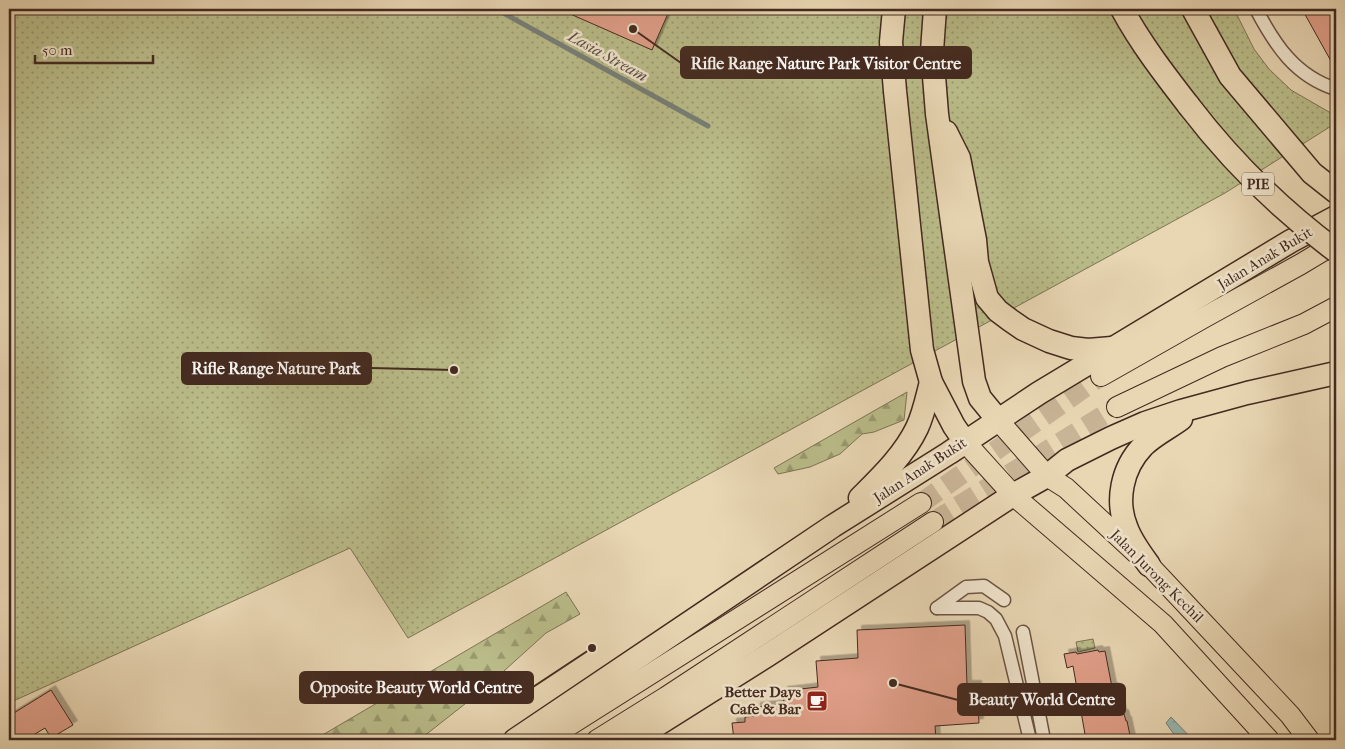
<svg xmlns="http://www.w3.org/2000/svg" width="1345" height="749" font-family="'IM FELL French Canon',serif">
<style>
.forest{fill:url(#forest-firs);stroke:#7e7455}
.park{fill:url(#park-dots);stroke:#7e7455}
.water{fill:url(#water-ripples);stroke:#767f78}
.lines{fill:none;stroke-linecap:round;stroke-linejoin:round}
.stream{stroke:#767f78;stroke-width:5}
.building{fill:#e09f89;stroke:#432a20;filter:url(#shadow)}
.primary-tunnel{stroke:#c8b496;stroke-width:20;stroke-dasharray:20 10;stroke-linecap:butt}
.street-casing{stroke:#6c5545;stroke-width:15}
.primary-casing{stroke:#432a20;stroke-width:22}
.highway-casing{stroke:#432a20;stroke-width:25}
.street{stroke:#f1e5ce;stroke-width:12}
.primary{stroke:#e9d7b4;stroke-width:20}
.highway{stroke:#e9d7b4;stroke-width:22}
.highway-bridge-casing{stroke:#432a20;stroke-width:25;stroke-linecap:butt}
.highway-bridge{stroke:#e9d7b4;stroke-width:22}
.labels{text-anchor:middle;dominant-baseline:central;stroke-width:5;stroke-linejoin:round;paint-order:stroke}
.shield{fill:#f1e5ce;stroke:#776254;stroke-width:1}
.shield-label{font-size:14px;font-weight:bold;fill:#432a20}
.street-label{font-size:15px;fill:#432a20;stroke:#f1e5ce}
.poi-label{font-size:15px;font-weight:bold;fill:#432a20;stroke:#f1e5ce;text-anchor:end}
.water-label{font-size:16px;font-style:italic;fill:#584e44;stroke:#f1e5ce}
.leader{fill:none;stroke:#432a20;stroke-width:2}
.callout-dot{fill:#432a20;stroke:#f1e5ce;stroke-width:2}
.callout{fill:#432a20;stroke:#432a20;stroke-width:2}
.callout-label{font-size:16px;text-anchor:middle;font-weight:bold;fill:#fff}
</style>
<defs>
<pattern id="forest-firs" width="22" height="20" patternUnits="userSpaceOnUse" patternTransform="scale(1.25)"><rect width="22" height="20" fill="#babd8a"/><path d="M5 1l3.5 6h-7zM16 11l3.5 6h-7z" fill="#999a70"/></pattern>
<pattern id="park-dots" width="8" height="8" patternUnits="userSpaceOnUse" patternTransform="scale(1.25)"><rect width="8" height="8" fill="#babd8a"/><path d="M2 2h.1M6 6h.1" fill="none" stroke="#999a70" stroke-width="1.8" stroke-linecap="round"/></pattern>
<pattern id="water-ripples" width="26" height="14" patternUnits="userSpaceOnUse" patternTransform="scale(1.25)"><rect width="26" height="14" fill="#98b8b2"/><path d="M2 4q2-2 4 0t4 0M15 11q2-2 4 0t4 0" fill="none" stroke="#7e9690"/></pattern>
<filter id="shadow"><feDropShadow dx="4.5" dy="-4.5" stdDeviation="0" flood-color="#0004"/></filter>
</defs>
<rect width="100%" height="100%" fill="#e9d7b4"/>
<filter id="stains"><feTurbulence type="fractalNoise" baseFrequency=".004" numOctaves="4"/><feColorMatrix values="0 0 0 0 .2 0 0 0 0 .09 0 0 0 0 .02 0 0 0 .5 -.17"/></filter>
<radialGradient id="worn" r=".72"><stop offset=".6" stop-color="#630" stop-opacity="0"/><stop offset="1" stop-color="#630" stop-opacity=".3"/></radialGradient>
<g class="forest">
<path d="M907,392l-3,28 -30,12 -12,2 -22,20 -30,13 -32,7 -4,-6z"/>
<path d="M566,592l14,22 -34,19 -62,56 -65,51h-18l-9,-4 -3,4h-75z"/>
</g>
<g class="park">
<path d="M9,9h1225l20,40 15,20 22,21 45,26v7l-111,70 -817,445 -58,-90 -341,155z"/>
<path d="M1093,639l2,9 -17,4 -2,-10z"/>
</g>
<path class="water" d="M1171,717l22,23h-15l-12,-17z"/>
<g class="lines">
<path class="stream" d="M496,9l212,117"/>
</g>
<g class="building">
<path d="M559,9h111l-18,41z"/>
<path d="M1302,9h34v61l-14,-25z"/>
<path d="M965,625l2,60h10l2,38 -44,3 1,14h-202l-2,-17 13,-1v-5l11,-1v-9l28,-3 -1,-13 35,-4 -2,-26 42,-3 -1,-28z"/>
<path d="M1098,650l1,2 6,-1 7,36h2l3,17 3,-1 2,11h2l2,7h1l4,19h-45l-13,-74 -6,2 -3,-14 12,-2 1,2z"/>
<path d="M51,690l22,35 -22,13 -6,-10 -20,12h-16v-24z"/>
</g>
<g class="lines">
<g class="primary-tunnel">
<path d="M921,503l180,-127"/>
<path d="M933,522l184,-115"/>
</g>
<g class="street-casing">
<g id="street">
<path d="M1256,9c19,36 39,67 80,80"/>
<path d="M937,608h42l9,4 8,7 9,17 25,104"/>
<path d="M937,608l29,-21 18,-1 20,14"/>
<path d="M1023,632l21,108"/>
</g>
</g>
<g class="primary-casing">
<g id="primary">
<path d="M1101,376l104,-59 96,-53 35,-21"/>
<path d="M1117,407l105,-50 82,-33 32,-17"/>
<path d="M998,420l49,56 19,12 83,77 141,150 19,25"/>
<path d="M965,442l48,53 150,129 106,116"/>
<path d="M546,740l375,-237"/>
<path d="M597,740l69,-43 267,-175"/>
</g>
</g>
<g class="highway-casing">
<g id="highway">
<path d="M894,9l-3,33 4,49 27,259 9,32 23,44 11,16"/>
<path d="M935,9l-3,42 5,63 37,267 6,17 18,22"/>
<path d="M1122,9c19,35 43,66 67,97"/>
<path d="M1193,9l37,67 82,97 24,19"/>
<path d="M946,132l13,26 16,82 2,22 10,36 11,13 12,9 13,9 26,12 22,7 17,2 24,-2"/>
<path d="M860,498c21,-21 44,-43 57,-70 7,-15 10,-31 14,-46"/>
<path d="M1149,565c-8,-11 -17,-23 -22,-36 -12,-28 -5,-61 16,-83 11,-11 26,-18 38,-27"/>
<path d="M515,740l318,-214 116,-73 90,-60 252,-152 45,-24"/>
<path d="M633,740l135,-85 245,-160 34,-19 20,-16 44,-22 34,-15 36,-12 66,-18 89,-20"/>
</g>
</g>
<use href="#street" class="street"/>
<use href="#primary" class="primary"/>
<use href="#highway" class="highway"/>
<g class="highway-bridge-casing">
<path id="highway-bridge" d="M1189,106c42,55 92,104 147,145"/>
</g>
<use href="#highway-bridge" class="highway-bridge"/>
</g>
<defs>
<g id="cafe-square" transform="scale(1.125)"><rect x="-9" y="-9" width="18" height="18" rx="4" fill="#8f2418" stroke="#f1e5ce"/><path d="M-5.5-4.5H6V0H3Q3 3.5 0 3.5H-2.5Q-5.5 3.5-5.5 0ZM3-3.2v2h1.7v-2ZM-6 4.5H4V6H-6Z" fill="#fff"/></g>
</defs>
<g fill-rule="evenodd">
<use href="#cafe-square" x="817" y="701"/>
</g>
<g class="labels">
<rect class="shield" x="1242" y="172.5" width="32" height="23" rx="4"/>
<g class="shield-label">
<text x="1258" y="184">PIE</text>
</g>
<g class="street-label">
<text transform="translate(1265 258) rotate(-31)">Jalan Anak Bukit</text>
<text transform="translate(920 470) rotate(-33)">Jalan Anak Bukit</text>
<text transform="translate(1157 576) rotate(45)">Jalan Jurong Kechil</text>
</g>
<g class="poi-label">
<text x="801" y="692">Better Days<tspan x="801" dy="17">Cafe &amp; Bar</tspan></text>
</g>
<g class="water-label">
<text transform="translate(608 56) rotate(29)">Lasia Stream</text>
</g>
</g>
<path class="leader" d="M633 29L681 63M454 370L371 368M592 648L533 687M893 683L958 700"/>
<g class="callout-dot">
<circle cx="633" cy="29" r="5"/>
<circle cx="454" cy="370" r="5"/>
<circle cx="592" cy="648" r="5"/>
<circle cx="893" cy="683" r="5"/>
</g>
<g class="callout">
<rect x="681" y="47" width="290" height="31" rx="5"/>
<rect x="182" y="353" width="189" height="31" rx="5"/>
<rect x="300" y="672" width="233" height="31" rx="5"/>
<rect x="958" y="684" width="167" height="31" rx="5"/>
</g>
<g class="callout-label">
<text x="826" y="69">Rifle Range Nature Park Visitor Centre</text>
<text x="276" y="374">Rifle Range Nature Park</text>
<text x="416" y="693">Opposite Beauty World Centre</text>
<text x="1042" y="705">Beauty World Centre</text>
</g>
<rect width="1345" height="749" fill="none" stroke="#e9d7b4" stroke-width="30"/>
<rect x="10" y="10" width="1325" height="729" fill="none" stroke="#432a20" stroke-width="2.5"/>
<rect x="15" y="15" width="1315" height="719" fill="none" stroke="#432a20"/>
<path d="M35 55v8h118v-8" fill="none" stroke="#432a20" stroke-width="2.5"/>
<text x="42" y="55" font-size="15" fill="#432a20" stroke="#f1e5ce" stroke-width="4" paint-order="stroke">50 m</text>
<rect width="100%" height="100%" filter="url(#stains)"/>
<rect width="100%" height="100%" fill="url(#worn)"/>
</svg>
